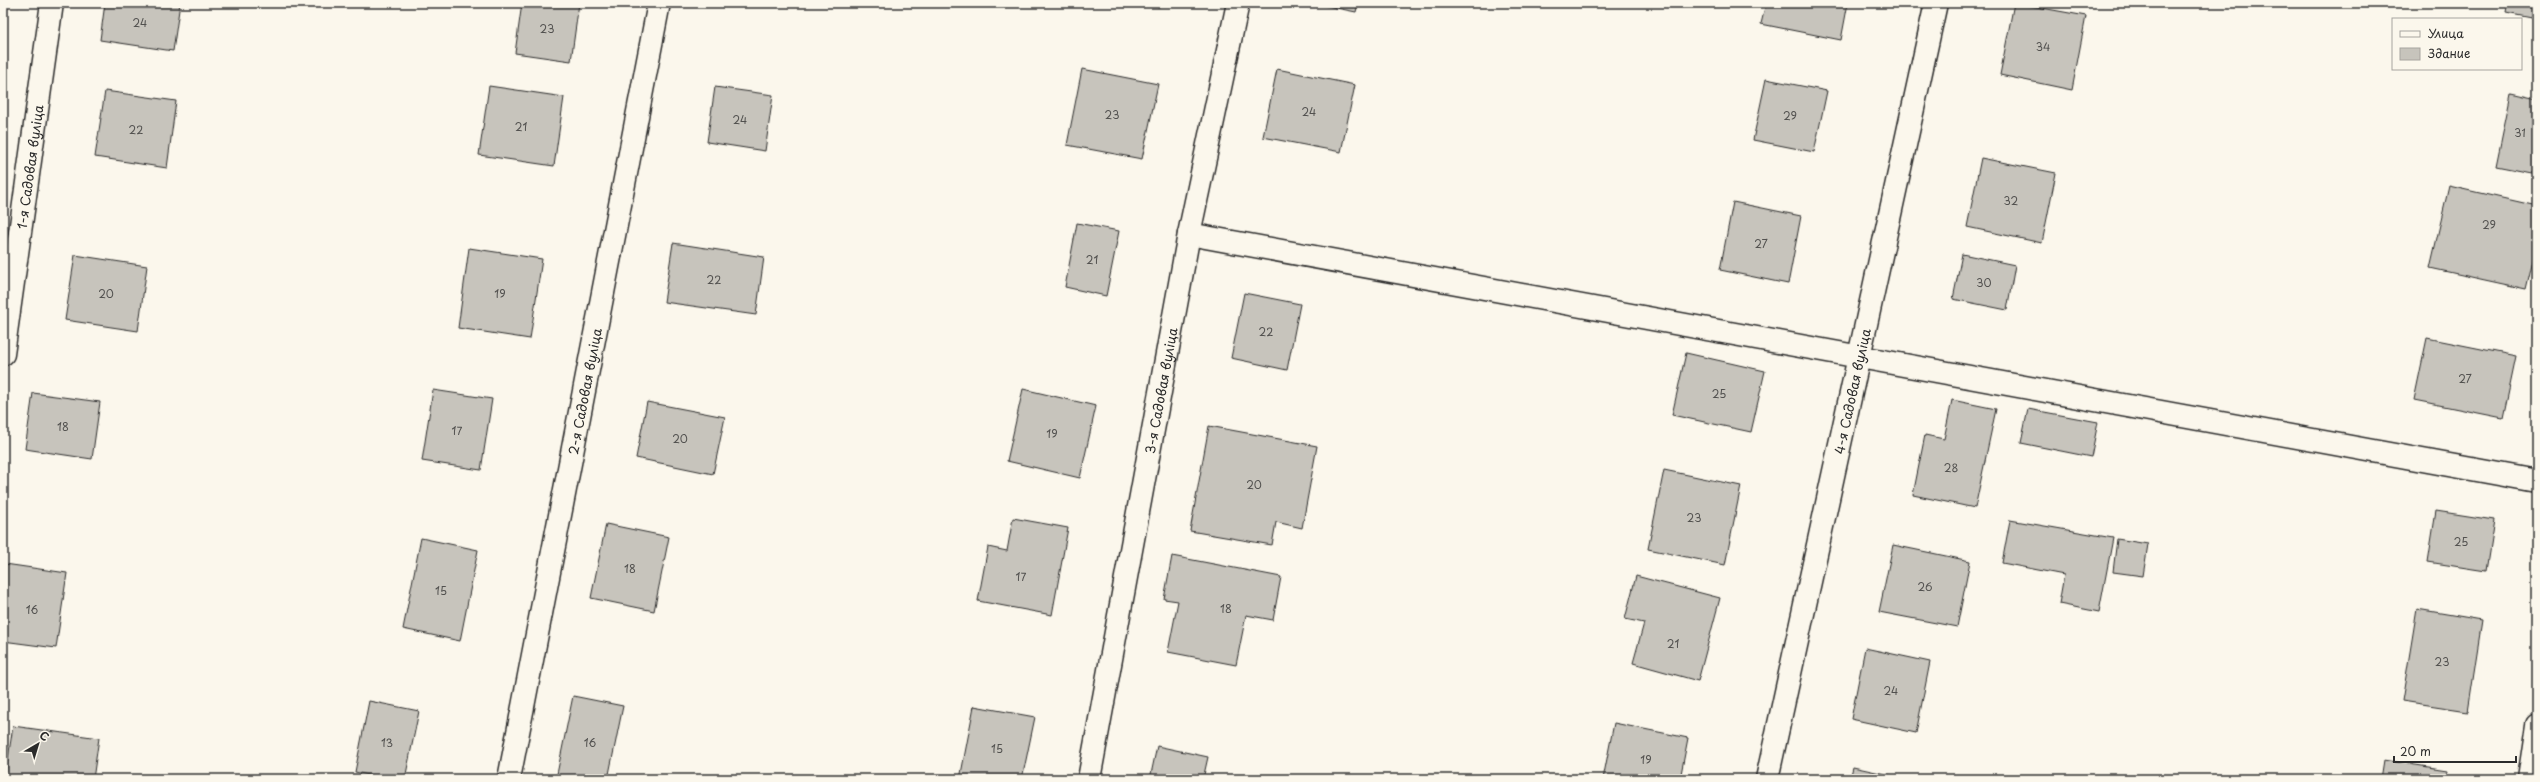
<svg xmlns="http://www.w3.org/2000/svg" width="2540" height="782" font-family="'Playpen Sans',sans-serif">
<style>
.building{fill:#c7c4bc;stroke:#2b2b2b}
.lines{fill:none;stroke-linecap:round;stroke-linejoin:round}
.lane-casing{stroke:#2b2b2b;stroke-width:25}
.street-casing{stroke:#2b2b2b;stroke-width:25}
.lane{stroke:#fbf7ec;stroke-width:22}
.street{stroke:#fbf7ec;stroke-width:22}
.labels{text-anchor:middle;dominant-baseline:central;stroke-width:3;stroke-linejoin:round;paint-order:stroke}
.number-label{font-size:11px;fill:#52514f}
.street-label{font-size:13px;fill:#2b2b2b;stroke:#fbf7ec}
</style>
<rect width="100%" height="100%" fill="#fbf7ec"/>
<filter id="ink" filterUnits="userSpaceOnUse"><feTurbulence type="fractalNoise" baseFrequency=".025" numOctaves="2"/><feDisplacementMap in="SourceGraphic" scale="8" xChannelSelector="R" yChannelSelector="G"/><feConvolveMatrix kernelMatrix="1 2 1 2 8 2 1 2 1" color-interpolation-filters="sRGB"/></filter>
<g filter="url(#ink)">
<g class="building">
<path d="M105,3h75l-7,48 -73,-11z"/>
<path d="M522,3h57l-8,58 -56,-8z"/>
<path d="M1141,3h19l-1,4z"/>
<path d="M1312,3h46l-2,9z"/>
<path d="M1766,3h82l-7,37 -80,-16z"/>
<path d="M2014,3l72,13 -14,74 -72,-15z"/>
<path d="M2508,3h29v16l-31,-6z"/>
<path d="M1082,69l76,15 -16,75 -75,-14z"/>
<path d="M1277,69l78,16 -14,67 -78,-15z"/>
<path d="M1766,79l61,12 -13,61 -61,-12z"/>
<path d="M489,86l75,11 -10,69 -75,-11z"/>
<path d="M715,87l58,8 -8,56 -58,-9z"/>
<path d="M105,91l71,10 -9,67 -72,-11z"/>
<path d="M2511,93l26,6v75l-41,-8z"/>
<path d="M1981,158l75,15 -14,70 -75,-16z"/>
<path d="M2449,186l88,20v37l-11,46 -96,-21z"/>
<path d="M1733,202l68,14 -13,68 -68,-14z"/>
<path d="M1077,223l42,8 -13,65 -41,-9z"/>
<path d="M673,243l91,14 -8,58 -92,-13z"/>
<path d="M469,248l73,11 -12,80 -72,-11z"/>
<path d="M1962,254l53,11 -8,45 -54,-11z"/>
<path d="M75,255l72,11 -9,65 -73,-11z"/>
<path d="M1244,293l56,11 -13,66 -56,-12z"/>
<path d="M2427,338l89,18 -13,62 -89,-18z"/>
<path d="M1686,353l79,18 -14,61 -79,-17z"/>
<path d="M1023,389l73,17 -16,72 -73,-17z"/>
<path d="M433,390l59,9 -11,71 -59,-9z"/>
<path d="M33,393l67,9 -8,57 -67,-10z"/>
<path d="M1952,400l44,9 -21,99 -62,-13 12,-60 19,4z"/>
<path d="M647,402l78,15 -12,57 -77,-16z"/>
<path d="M2028,409l70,13 -7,35 -70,-14z"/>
<path d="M1209,426l108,20 -15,82 -26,-6 -4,23 -82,-14z"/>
<path d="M1664,470l77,16 -16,79 -77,-16z"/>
<path d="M2436,511l58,9 -8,51 -58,-9z"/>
<path d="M1013,518l55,10 -16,87 -74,-14 10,-54 19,4z"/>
<path d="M2010,520l103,18 -14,74 -40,-8 5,-29 -62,-12z"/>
<path d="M606,524l63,13 -15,74 -63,-13z"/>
<path d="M421,538l57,12 -18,91 -57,-12z"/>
<path d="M2117,539l31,5 -5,32 -30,-4z"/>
<path d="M1893,545l77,16 -13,66 -78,-15z"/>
<path d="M1172,556l109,21 -8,43 -27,-5 -10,50 -68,-13 10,-51 -14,-2z"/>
<path d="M5,564l62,9 -11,75 -53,-7z"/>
<path d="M1636,576l84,22 -22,83 -65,-18 11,-40 -19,-4z"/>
<path d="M2417,609l65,11 -14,91 -66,-10z"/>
<path d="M1865,648l65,14 -14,71 -65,-14z"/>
<path d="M573,696l50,10 -15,73h-52z"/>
<path d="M369,701l50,10 -14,68h-18l-32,-7z"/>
<path d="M974,706l61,11 -13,62h-62z"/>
<path d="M1614,723l74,15 -8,41h-77z"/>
<path d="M13,726l86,12 -6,41h-88z"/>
<path d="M1157,746l51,11 -5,22h-53z"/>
<path d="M2383,760l65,10 -2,9h-66z"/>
<path d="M1853,767l55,12h-58z"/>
</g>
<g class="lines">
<g class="lane-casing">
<path id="lane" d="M1189,234l1348,247"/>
</g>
<g class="street-casing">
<g id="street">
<path id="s1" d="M3,354l49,-351"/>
<path id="s2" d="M509,779l150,-776"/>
<path id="s3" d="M1089,779l100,-545 49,-231"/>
<path id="s4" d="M1767,779l169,-776"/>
<path d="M2529,779l8,-54"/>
</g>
</g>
<use href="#lane" class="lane"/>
<use href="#street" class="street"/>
</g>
</g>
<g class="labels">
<g class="number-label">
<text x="140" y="22">24</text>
<text x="547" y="28">23</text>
<text x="2043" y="46">34</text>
<text x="1309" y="111">24</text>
<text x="1112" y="114">23</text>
<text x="1790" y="115">29</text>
<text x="740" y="119">24</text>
<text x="521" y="126">21</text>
<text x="136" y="129">22</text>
<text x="2520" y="132">31</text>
<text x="2011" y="200">32</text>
<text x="2489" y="224">29</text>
<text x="1761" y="243">27</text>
<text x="1092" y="259">21</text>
<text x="714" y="279">22</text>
<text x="1984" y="282">30</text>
<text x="106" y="293">20</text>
<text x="500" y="293">19</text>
<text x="1266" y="331">22</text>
<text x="2465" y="378">27</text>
<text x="1719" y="393">25</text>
<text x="63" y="426">18</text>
<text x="457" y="430">17</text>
<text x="1052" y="433">19</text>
<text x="680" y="438">20</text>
<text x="1951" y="467">28</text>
<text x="1254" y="484">20</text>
<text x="1694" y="517">23</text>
<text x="2461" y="541">25</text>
<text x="630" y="568">18</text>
<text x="1021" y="576">17</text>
<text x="1925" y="586">26</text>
<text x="441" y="590">15</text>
<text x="1226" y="608">18</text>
<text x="32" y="609">16</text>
<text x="1673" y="643">21</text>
<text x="2442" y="661">23</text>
<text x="1891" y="690">24</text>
<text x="387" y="742">13</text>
<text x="590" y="742">16</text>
<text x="997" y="748">15</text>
<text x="1646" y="759">19</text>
</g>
<g class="street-label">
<text stroke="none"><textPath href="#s1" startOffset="189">1-я Садовая вуліца</textPath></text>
<text stroke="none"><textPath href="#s3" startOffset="395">3-я Садовая вуліца</textPath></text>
<text stroke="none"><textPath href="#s2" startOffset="395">2-я Садовая вуліца</textPath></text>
<text stroke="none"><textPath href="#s4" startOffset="397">4-я Садовая вуліца</textPath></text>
</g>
</g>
<rect width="2540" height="782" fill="none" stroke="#fbf7ec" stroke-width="16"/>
<rect x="8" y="8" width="2524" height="766" fill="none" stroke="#2b2b2b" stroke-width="1.5" filter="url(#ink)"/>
<rect x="2392" y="18" width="130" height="52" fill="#fbf7ec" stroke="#a8a59f"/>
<rect x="2400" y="31" width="20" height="6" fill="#fbf7ec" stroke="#a8a59f"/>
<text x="2428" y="38" font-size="12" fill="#2b2b2b">Улица</text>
<rect x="2400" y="48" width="20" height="12" fill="#c7c4bc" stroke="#a8a59f"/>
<text x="2428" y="58" font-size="12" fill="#2b2b2b">Здание</text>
<g transform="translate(38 744) rotate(38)" stroke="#fbf7ec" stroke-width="3" paint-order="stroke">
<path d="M0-3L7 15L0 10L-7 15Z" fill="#2b2b2b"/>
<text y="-6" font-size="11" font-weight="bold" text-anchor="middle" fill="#2b2b2b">С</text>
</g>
<path d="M2394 756v6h122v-6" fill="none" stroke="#2b2b2b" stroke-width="2"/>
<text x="2400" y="756" font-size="12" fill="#2b2b2b" stroke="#fbf7ec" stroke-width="3" paint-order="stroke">20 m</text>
</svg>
